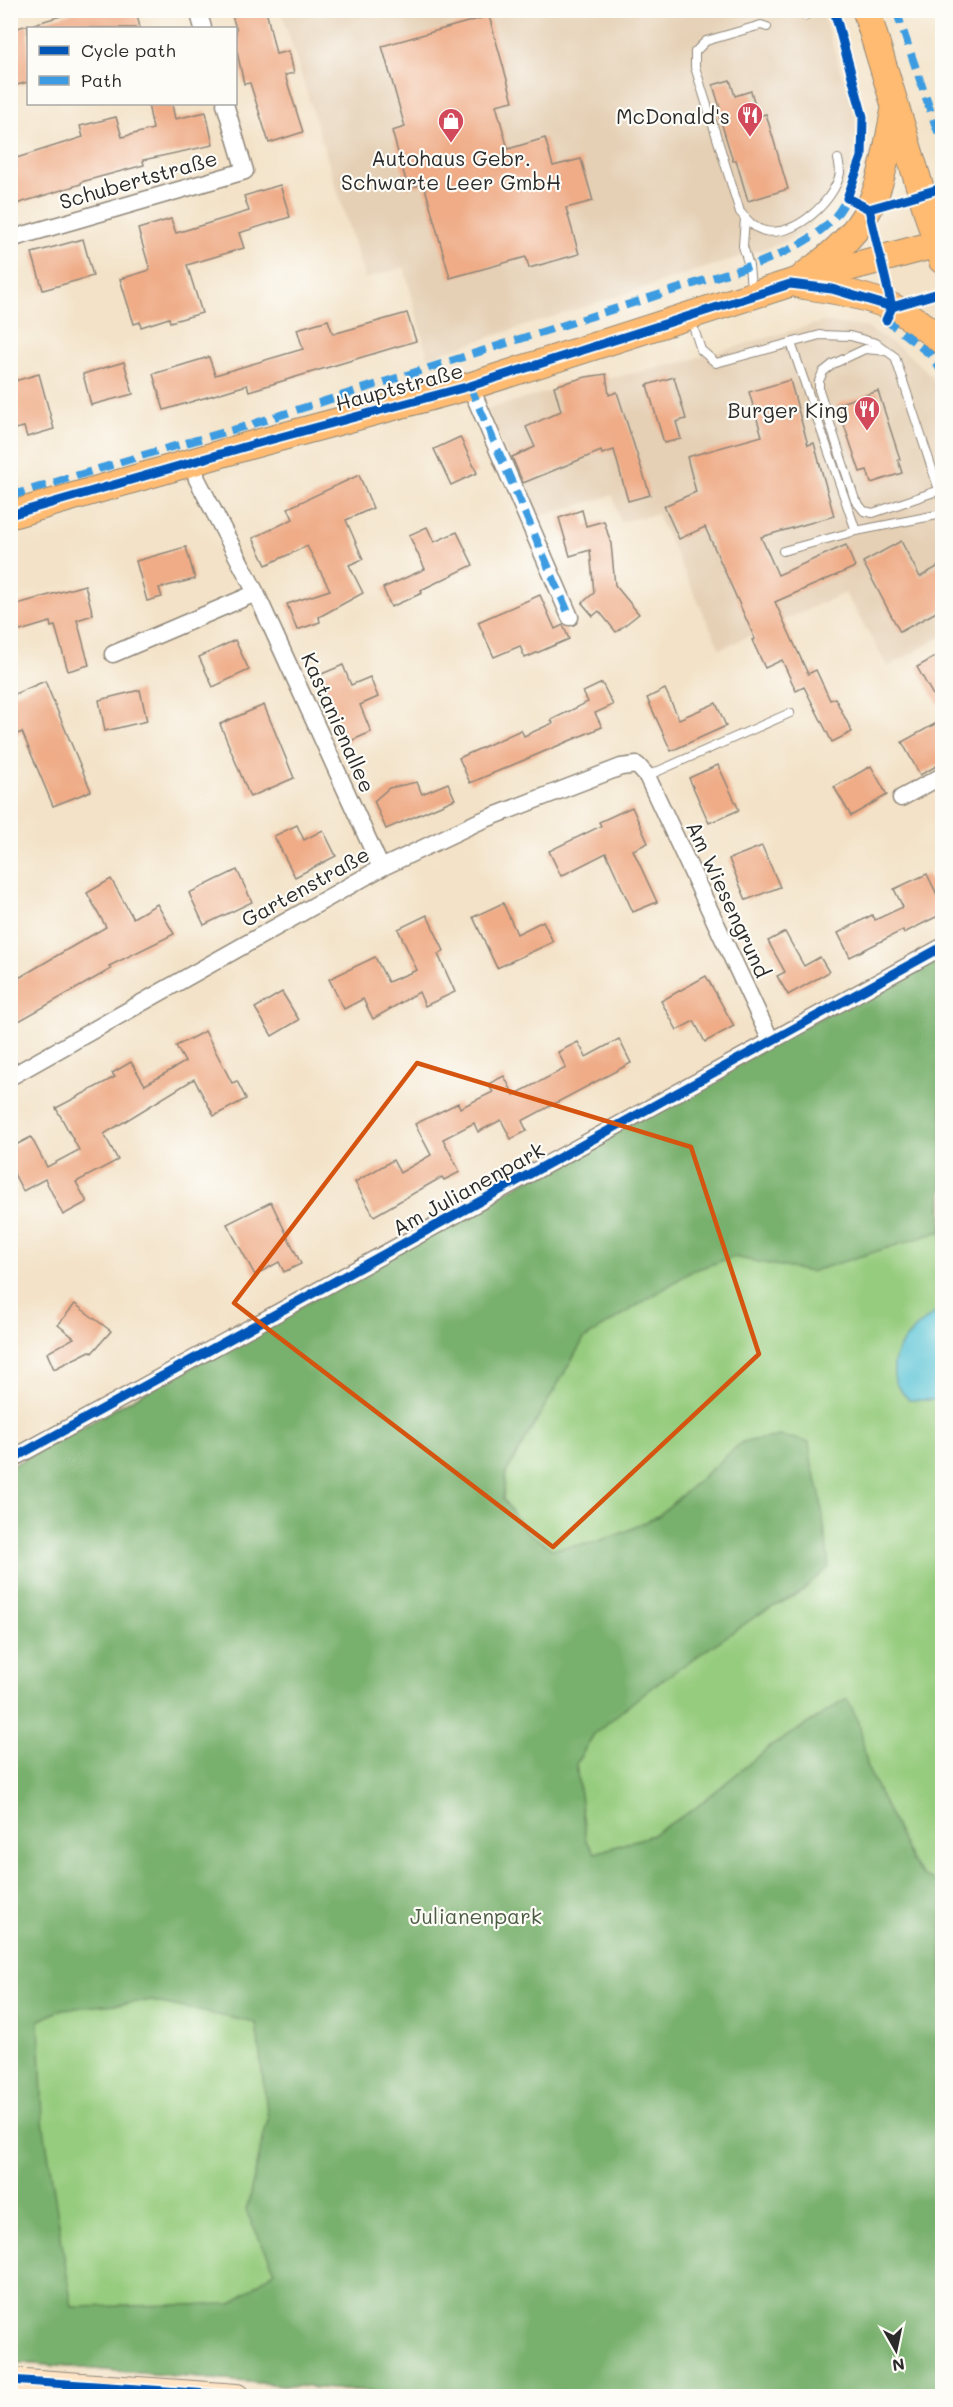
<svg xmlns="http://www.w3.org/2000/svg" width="953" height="2407" font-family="Mali,sans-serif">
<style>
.built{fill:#e5d0b5}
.green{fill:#96cc7e;stroke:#607c54;stroke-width:1.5}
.forest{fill:#78b06d;stroke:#526e4c;stroke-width:1.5;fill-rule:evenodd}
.water{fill:#5bc5d7;stroke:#437881;stroke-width:1.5}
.building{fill:#efac87}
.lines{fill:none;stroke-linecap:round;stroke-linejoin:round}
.lane-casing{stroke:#8f8679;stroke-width:10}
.street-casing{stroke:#8f8679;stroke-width:19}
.secondary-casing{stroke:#8f8679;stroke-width:26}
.primary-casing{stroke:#8f8679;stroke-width:29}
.lane{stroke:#fff;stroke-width:8}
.street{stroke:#fff;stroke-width:16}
.secondary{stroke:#ffe4c6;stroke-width:24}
.primary{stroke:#febb71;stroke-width:27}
.quiet{stroke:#3d9ce1;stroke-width:8;stroke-dasharray:15 8;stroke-linecap:butt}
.cycleway-casing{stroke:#fdfcf7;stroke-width:13}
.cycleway{stroke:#0057b8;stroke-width:9}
.marked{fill:none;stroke:#d5540f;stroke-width:4.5;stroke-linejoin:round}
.labels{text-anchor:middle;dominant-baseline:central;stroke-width:4.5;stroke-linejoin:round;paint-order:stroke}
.poi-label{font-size:21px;fill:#2b2b2b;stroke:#fdfcf7;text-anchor:end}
.street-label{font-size:21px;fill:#2b2b2b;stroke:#fdfcf7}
.park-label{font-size:21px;fill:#4b5b44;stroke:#fdfcf7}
</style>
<rect width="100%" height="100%" fill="#fdfcf7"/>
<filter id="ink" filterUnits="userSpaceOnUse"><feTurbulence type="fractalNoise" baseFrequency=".0167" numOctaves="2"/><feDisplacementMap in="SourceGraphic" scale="12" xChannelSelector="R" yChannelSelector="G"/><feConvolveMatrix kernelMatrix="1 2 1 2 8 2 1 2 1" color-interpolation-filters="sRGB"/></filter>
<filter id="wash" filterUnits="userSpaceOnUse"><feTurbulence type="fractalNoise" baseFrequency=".008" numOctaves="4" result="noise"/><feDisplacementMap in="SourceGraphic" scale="24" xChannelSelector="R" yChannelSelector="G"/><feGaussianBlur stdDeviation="1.35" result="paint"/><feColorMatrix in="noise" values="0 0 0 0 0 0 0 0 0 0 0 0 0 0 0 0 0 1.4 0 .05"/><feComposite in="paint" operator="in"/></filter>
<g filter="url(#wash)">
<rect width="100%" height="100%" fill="#f3e2c7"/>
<g class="built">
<path d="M281,11h541l32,100 3,21 -8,43 -4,9 -43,50 -25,11 -349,112 -24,-90 -39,12z"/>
<path d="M822,322l44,5 34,21 28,24 14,20v244l-54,31 -43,-74 -125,56 -63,-135 -37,8 -7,-27 -78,23 -48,-109 72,-20 117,-25z"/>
</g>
<path class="green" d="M942,950v1446h-526l-405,-34 -1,-895z"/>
<path class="forest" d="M942,950v281l-132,41 -77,-15 -41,14 -108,68 -78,134 -3,26 21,30 28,20 41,-6 32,-11 33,-16 84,-74 39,-6 28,6 3,24 8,27 9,74 -29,26 -42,22 -109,74 -55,45 -18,30 10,76 9,13 57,-18 42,-26 74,-61 79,-49 12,23 9,47 43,91 12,16 19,8v512h-525l-406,-34 -1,-895zM151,2001l105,22 12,96 -22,92 29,60 -44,33 -159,3 -29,-186 -4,-100 23,-12z"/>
<path class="water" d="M942,1307v93h-33c-4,-5 -12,-12 -14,-19 -8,-36 23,-54 47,-74z"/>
<g id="blocks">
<g class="building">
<path d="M81,10h55l4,18h-105l-1,-4z"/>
<path d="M230,10h36l10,44 13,-3 5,22 -9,2 18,57 -34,11 -19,-60 -6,1 -8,-37v-19z"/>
<path d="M489,16l24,85 -17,4 12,44 37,-11 8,28 28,-7 12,42 -27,7 13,46 -50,14 -3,-11 -76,21 -26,-94 -16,4 -16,-57 13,-4 -23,-81z"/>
<path d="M28,25v57l-18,5v-57z"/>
<path d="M730,80l5,16 16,-5 7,25 8,-2 22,75 -40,12 -12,-41 -3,1 -16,-52 3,-1 -7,-23z"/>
<path d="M148,104h24l3,15 31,-7 7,33 -70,15 1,5 -63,17v2l-71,22v-46l73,-23 -3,-11 36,-9 6,20 31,-8z"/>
<path d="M280,185l10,32 -51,16 5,15 -57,17 15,48 -32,9 -1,-4 -28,9 -1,-5 -6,2 -14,-45 30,-9 -12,-41 33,-10 5,14 73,-22 -5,-15z"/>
<path d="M83,239l10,37 -50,14 -11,-37z"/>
<path d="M407,313l9,28 -167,50 -2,-6 -83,25 -11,-36 56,-17 6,18 88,-26 -6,-20 31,-9 5,14z"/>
<path d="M124,362l9,32 -42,11 -8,-31z"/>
<path d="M39,374l15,55 -27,8 -3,-10 -13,3v-48z"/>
<path d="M606,374l3,21 8,-3 33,103 -22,6 -14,-51 -12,4 -1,-3 -78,32 -11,-26 23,-10 -9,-20 35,-16 -7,-25 32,-9z"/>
<path d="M674,377l12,42 -10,3 5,17 -17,4 -17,-58z"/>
<path d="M790,380l18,65 6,-2 20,73 -73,21 17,38 68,-30 9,22 -80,35 33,72 8,-4 14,30 5,-2 17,34 -20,10 -28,-55 -8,4 -14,-31 -17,8 -13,-28 3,-1 -50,-112 -26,12 -15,-33 32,-14 -9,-35 75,-21 -13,-44z"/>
<path d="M878,391l22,68 -2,1 4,13 -31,10 -4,-13 -7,2 -23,-68z"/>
<path d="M460,437l17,36 -26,12 -17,-36z"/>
<path d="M359,475l14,33 -27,12 17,39 -14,6 14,28 -44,24 1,5 -23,8 -10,-26 43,-14 -23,-44 -41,19 -13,-27 40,-19 -5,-11z"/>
<path d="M582,510l4,16 18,-5 7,23 4,41 24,29 -23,18 -17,-21 -6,5 -11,-13 12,-10 -4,-43 -20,6 -11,-38z"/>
<path d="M427,527l7,15 23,-10 16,33 -52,25 1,3 -31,14 -8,-19 42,-19 -16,-34z"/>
<path d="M901,541l19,36 22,-13v45l-42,23 -37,-70z"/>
<path d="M186,547l9,32 -36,9 3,9 -15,4 -11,-40z"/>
<path d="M85,585l8,30 -16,5 12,45 -21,6 -13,-45 -4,1 -1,-5 -40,12v-28z"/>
<path d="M540,595l15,34 8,-4 6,14 -44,19 -5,-12 -26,11 -16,-35z"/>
<path d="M235,640l14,30 -36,17 -14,-30z"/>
<path d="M942,653v58l-25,-44z"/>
<path d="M343,665l8,20 19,-8 8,20 -18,8 11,27 -25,11 -29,-67z"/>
<path d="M45,681l46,110 -38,15 -31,-74 -12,5v-41z"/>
<path d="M602,683l11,22 -18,8 7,14 -132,56 -11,-25 62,-28 3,6 29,-13 -2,-3 37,-18 -5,-10z"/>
<path d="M665,689l14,30 37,-16 10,23 -55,25 -24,-53z"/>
<path d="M140,690l7,31 -42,10 -6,-31z"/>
<path d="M264,705l30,73 -44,19 -30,-73z"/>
<path d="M942,720v43l-22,12 -18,-33z"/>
<path d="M718,765l21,45 -30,13 -20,-45z"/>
<path d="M871,766l16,29 -36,21 -17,-29z"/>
<path d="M417,782l5,12 26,-11 7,16 -69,30 -12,-28 15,-13z"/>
<path d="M632,807l16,36 -15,7 24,52 -24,10 -27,-59 -45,23 -12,-25 52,-25 -2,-4z"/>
<path d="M297,825l7,15 19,-10 13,26 -41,21 -21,-41z"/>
<path d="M762,846l18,41 -34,13 -17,-41z"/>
<path d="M237,870l15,32 -48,23 -15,-32z"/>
<path d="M927,874l15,31v9l-38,19 -1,-3 -53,27 -12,-24 34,-18 3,5 28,-13 -9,-18z"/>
<path d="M111,879l22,39 24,-14 17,30 -65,32 2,3 -101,57v-43l96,-56 -19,-34z"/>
<path d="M503,903l14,31 26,-13 10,21 -56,26 -24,-51z"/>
<path d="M427,915l17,36 -6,3 17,38 -30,14 -6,-14 -46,27 -10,-20 -19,10 -15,-30 46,-22 13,25 29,-12 -19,-41z"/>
<path d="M785,932l19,34 16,-9 9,15 -41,23 -11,-19 8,-4 -17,-31z"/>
<path d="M706,976l28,50 -29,16 -11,-21 -17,9 -16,-29z"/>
<path d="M282,992l17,28 -27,16 -17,-28z"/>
<path d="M205,1031l27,52 5,-2 9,18 -32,17 -20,-37 -90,55 14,26 -42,22 11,20 -24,13 -18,-36 -22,12 -13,-25v-18l21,-11 16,30 32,-17 -23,-42 59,-31 -3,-4 19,-11 14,23 40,-23 -9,-16z"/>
<path d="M619,1039l12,24 -109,58 5,10 -16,8 -10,-19 -23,12 -4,-9 -31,16 17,33 -16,8 -2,-3 -68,39 -19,-34 38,-22 7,13 31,-18 -16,-31 43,-21 2,5 33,-16 -5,-8 16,-8 10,19 52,-27 -8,-16 20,-10 8,15z"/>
<path d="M271,1202l30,62 -17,8 -5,-10 -24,13 -28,-51z"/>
<path d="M75,1304l36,27 -19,22 -2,-2 -36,18 -7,-16 27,-15 -16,-13z"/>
</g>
</g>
</g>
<g filter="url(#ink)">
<use href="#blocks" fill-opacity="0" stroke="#8f8679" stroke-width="1.5"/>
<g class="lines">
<g class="lane-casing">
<g id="lane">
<path d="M803,10l2,6"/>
<path d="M767,27l-6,-2 -55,16 -11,11v15l45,145c7,8 15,17 25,19 30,7 70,-31 75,-58 0,-4 -1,-10 -2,-14"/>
<path d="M745,218l-2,28 6,20 2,21 -2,3"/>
<path d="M691,320l10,30 15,13 104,-28 30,1 26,7 19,14 47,142"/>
<path d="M887,351l-22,-2 -32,15 -10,8 -4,9v9l36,110 9,11 9,2 67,-23"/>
<path d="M856,531l86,-17"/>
<path d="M783,551l73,-20 -65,-188"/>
<path d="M647,776l143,-63"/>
</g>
</g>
<g class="street-casing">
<g id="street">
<path d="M198,10l5,18"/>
<path d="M10,239l235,-68 -20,-67"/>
<path d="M470,386l100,231"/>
<path d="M193,462l4,17 59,114 125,275"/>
<path d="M113,654l143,-61"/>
<path d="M901,798l41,-22"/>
<path d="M10,1077l371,-209 97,-46 143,-55 16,-2 10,11 124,265"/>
<path d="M10,1460l932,-513"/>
</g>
</g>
<g class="secondary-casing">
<path id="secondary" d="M10,2380l227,16"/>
</g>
<g class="primary-casing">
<g id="primary">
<path d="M866,10l76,250"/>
<path d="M805,275c24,-17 51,-40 64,-67 15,-29 19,-67 26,-99"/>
<path d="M801,285c30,4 63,10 91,22 18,8 35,22 50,34"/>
<path d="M10,515l241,-70 219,-59 324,-104 143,-38"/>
</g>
</g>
<use href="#lane" class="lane"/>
<use href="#street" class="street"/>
<use href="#secondary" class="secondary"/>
<use href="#primary" class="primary"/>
<g class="quiet">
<path d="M896,10l40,117 6,13"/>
<path d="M887,317l-1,3 45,35 11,17"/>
<path d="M470,386l100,231"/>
<path d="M10,496l144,-44 89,-25 516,-164c34,-14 75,-32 89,-68"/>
</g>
<g class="cycleway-casing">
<g id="cycleway">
<path d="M834,10l29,107 -1,40 -15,41 22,11 73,-21"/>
<path d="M869,209l23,98 -6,13"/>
<path d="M10,515l241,-70 219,-59 320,-102 42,5 60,18 50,-15"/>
<path d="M10,1460l932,-513"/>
<path d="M10,2380l227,16"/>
</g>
</g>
<use href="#cycleway" class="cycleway"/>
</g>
</g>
<path class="marked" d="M417,1063l274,84 68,207 -206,193 -319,-244z"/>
<defs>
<g id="restaurant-pin" transform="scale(1.35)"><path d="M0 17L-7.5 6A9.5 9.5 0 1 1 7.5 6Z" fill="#d1495b" stroke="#fdfcf7"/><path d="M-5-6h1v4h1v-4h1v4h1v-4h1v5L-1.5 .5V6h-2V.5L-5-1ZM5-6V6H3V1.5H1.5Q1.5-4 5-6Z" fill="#fff"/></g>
<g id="shop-pin" transform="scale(1.35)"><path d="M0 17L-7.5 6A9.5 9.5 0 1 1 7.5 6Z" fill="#d1495b" stroke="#fdfcf7"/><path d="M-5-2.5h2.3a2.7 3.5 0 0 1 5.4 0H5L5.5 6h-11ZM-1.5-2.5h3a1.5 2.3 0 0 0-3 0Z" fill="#fff"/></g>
</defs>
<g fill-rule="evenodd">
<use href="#restaurant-pin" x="750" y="115"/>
<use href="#shop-pin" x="451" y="121"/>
<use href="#restaurant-pin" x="867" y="409"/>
</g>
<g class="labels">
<g class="poi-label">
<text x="730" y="115">McDonald's</text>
<text x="451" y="157" text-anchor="middle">Autohaus Gebr.<tspan x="451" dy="24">Schwarte Leer GmbH</tspan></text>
<text x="848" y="409">Burger King</text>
</g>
<g class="street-label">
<text transform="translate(138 179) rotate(-16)">Schubertstraße</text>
<text transform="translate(399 386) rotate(-15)">Hauptstraße</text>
<text transform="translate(339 722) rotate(66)">Kastanienallee</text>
<text transform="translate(305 886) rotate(-29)">Gartenstraße</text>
<text transform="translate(729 899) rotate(65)">Am Wiesengrund</text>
<text transform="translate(468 1188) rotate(-29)">Am Julianenpark</text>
</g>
<g class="park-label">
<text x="476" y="1915">Julianenpark</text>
</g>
</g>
<rect width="953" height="2407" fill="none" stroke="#fdfcf7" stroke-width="36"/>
<rect x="27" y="27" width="210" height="78" fill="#fdfcf7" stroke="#a9a8a5" stroke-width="1.5"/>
<rect x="39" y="46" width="30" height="9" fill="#0057b8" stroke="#a9a8a5" stroke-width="1.5"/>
<text x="81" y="57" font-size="18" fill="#2b2b2b">Cycle path</text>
<rect x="39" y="76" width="30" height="9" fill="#3d9ce1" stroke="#a9a8a5" stroke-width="1.5"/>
<text x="81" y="87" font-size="18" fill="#2b2b2b">Path</text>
<g transform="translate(896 2350) rotate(171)" stroke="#fdfcf7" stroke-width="4.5" paint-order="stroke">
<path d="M0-4.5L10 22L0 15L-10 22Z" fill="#2b2b2b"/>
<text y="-9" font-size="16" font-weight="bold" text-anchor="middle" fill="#2b2b2b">N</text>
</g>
</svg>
